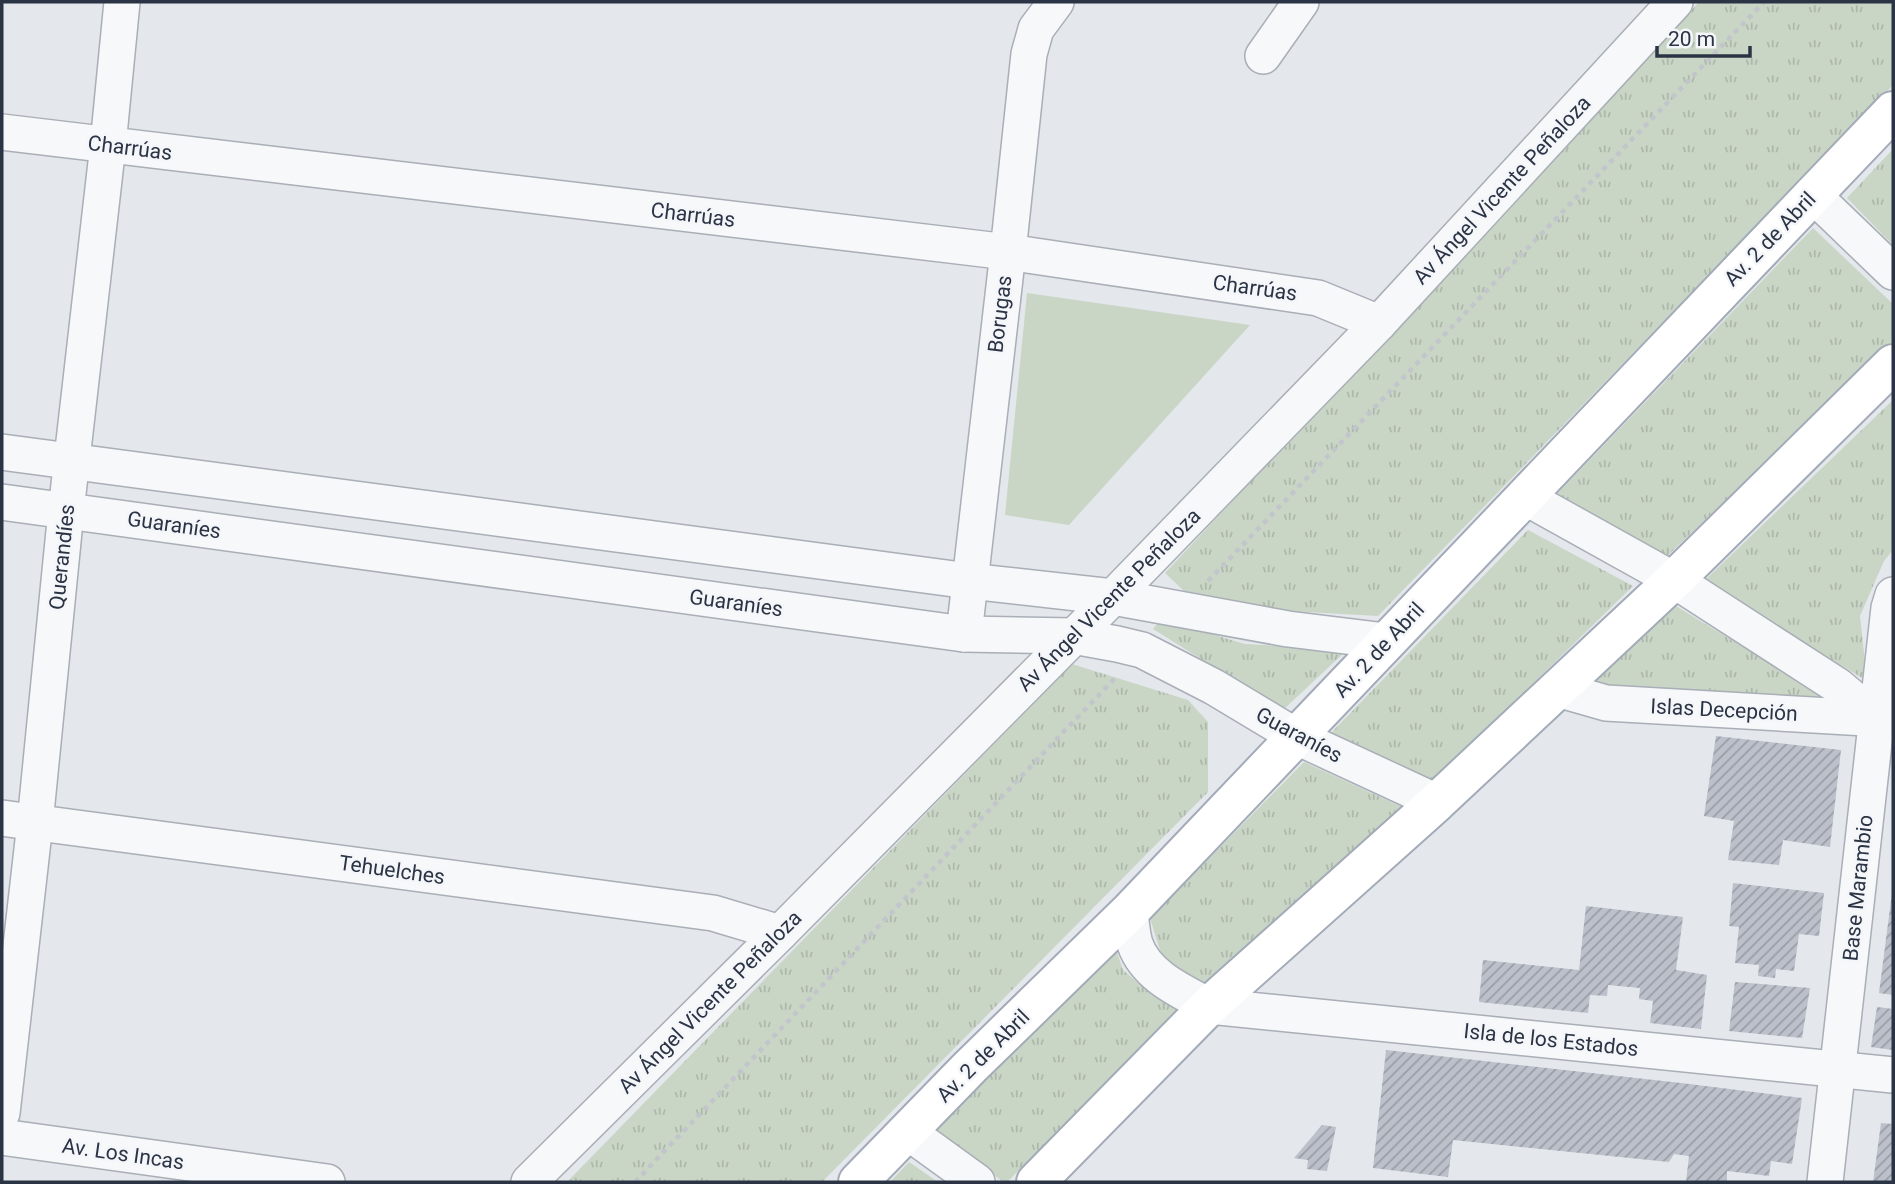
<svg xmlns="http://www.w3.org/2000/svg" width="1895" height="1184" font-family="Roboto,sans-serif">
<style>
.grass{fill:url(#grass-tufts)}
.park{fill:#c9d6c5}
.building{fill:url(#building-hatch)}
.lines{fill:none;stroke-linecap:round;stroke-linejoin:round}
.minor-casing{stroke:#a9aeb7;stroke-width:38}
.major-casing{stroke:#a3abb8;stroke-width:42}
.path{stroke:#c2c5cb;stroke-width:4.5;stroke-dasharray:5 5;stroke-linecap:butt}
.minor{stroke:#f7f8fa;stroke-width:35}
.major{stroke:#fff;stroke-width:38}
.labels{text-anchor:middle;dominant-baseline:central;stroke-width:5;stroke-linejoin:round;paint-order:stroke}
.street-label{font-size:21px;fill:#2b3445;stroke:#f4f6f9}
</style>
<defs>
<pattern id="grass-tufts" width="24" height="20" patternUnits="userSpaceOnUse" patternTransform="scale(1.75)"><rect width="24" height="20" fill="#c9d6c5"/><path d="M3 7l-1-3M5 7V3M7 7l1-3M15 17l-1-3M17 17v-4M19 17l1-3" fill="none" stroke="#adb8ab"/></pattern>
<pattern id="building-hatch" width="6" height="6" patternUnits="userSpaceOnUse" patternTransform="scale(1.75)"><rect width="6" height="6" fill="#bbc0ca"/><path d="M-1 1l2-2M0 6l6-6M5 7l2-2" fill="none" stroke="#989da6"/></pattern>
</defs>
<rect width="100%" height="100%" fill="#e4e7ec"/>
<g class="grass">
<path d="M1699,2h194v83l-515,531 -91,-5 -103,-20 -19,-18z"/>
<path d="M1893,149v96l-46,-47z"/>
<path d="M1813,228l80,76v37l-229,218 -109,-63z"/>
<path d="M1893,400v150l-9,11 -24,55 7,65 -163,-100z"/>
<path d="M1528,530l105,56 -203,198 -101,-49z"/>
<path d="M1676,606l160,98 -245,-20z"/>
<path d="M1161,619l84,25 102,6 -64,60 -130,-81z"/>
<path d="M1072,664l116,36 20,22v70l-386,390h-255z"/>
<path d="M1304,762l98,45 -197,185 -42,-32 -13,-42z"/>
<path d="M1115,946l8,24 29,25 31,14 -176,173h-3l-71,-48z"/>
<path d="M909,1162l29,20h-48z"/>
</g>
<path class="park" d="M1027,293l223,32 -181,200 -64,-10z"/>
<g class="building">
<path d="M1716,736l125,14 -11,97 -47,-7 -4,25 -51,-5 6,-39 -30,-5z"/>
<path d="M1733,883l91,10 -5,43 -20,-2 -5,37 -18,-2 -1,9 -17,-2 1,-11 -24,-2 4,-36 -10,-1z"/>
<path d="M1892,893h1v102l-14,-2z"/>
<path d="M1586,906l97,11 -7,53 31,5 -6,54 -51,-6 3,-22 -14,-2 1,-11 -32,-3 -1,11 -17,-1 -2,18 -109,-11 4,-42 96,10z"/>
<path d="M1735,982l75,6 -8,50 -73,-7z"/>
<path d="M1877,1007l16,2v41l-22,-3z"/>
<path d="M1386,1050l295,33 121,15 -10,66 -21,-3 -2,15 -42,-5v11h-41l3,-26 -15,-2 -5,8 -216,-22 -5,37 -75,-9z"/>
<path d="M1881,1123l12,1v58h-20z"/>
<path d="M1322,1125l14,2 -9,44 -20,-2 1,-9 -14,-2z"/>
</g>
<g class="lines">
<g class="minor-casing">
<g id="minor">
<path d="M1263,56l38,-54"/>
<path d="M2,132l1006,120 310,46 61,25"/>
<path d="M1812,194l81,78"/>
<path d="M2,452l967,129 144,16 175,32 98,12"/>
<path d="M1525,497l149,83 164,106 38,32"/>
<path d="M2,502l962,132 109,2 44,8 25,6 72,37 83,50 140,65"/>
<path d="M964,634l44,-382 21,-198 7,-25 20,-27"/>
<path d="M1557,689l49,14 277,16"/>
<path d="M2,818l711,95 67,20"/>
<path d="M1130,911c1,10 2,23 5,33 11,32 46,47 74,62l684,69"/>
<path d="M2,1113l33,-290 31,-312 42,-366 14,-143"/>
<path d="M908,1132l69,50"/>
<path d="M2,1137l325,45"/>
<path d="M529,1182l251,-249 333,-336 266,-274 296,-321"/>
<path d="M1825,1182l64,-574 4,-13"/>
</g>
</g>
<g class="major-casing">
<g id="major">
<path d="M858,1182l112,-115 160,-156 763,-800"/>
<path d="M1036,1182l173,-176 228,-204 237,-222 219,-216"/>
</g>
</g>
<g class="path">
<path d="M1208,581l556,-579"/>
<path d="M635,1182l480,-504"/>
</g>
<use href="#minor" class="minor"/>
<use href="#major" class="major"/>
</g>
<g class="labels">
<g class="street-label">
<text transform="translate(130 148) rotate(7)">Charrúas</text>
<text transform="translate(1502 190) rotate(-47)">Av Ángel Vicente Peñaloza</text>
<text transform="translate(693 215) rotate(7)">Charrúas</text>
<text transform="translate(1770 239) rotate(-46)">Av. 2 de Abril</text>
<text transform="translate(1255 288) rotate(8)">Charrúas</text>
<text transform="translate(1000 314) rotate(-83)">Borugas</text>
<text transform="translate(174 525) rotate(8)">Guaraníes</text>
<text transform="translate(62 557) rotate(-84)">Querandíes</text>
<text transform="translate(1109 600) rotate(-45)">Av Ángel Vicente Peñaloza</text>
<text transform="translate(736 603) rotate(8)">Guaraníes</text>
<text transform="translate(1379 650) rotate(-47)">Av. 2 de Abril</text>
<text transform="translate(1724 710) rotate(3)">Islas Decepción</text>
<text transform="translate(1299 735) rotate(28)">Guaraníes</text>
<text transform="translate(392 870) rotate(8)">Tehuelches</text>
<text transform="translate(1858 888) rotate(-84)">Base Marambio</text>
<text transform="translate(710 1002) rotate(-45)">Av Ángel Vicente Peñaloza</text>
<text transform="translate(1551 1040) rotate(6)">Isla de los Estados</text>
<text transform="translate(983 1056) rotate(-45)">Av. 2 de Abril</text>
<text transform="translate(123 1154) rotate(8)">Av. Los Incas</text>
</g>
</g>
<rect width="1895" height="1184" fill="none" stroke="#2b3445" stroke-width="7"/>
<path d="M1657 46v10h93v-10" fill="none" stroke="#2b3445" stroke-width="3.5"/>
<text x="1668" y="46" font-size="21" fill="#2b3445" stroke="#f4f6f9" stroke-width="5" paint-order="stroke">20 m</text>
</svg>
